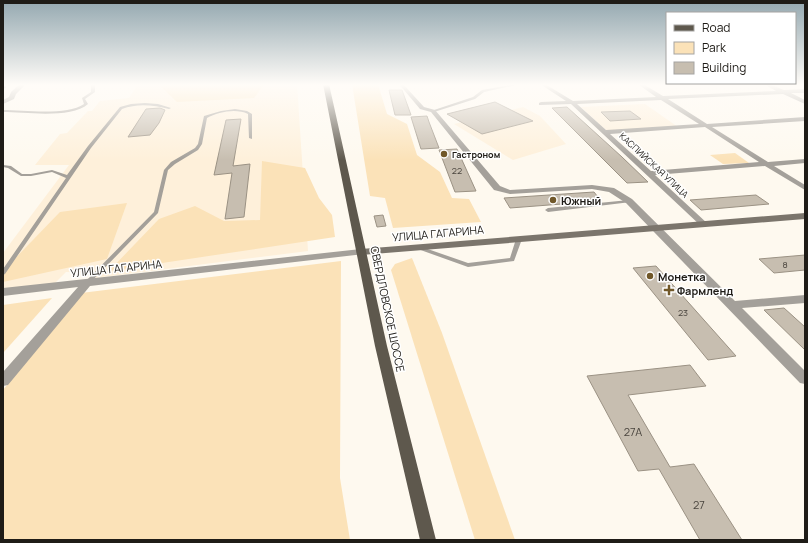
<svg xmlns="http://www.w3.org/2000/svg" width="808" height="543" font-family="Manrope,sans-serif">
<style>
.built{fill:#fef0da}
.green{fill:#fbe2b8}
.building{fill:#c7beb0;stroke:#9b9284}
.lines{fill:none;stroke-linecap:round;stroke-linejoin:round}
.lane{fill:#a4a09a;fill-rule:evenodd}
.street{fill:#a4a09a;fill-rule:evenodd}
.secondary{fill:#7b756c;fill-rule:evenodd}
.primary{fill:#5e584d;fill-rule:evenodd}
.rail{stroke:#736f68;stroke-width:2;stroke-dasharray:3 3;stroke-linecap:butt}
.poi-dot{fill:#715829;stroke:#fff;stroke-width:1.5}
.labels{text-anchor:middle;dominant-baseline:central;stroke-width:3;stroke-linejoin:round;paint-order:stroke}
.far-poi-label{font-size:9px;font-weight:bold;fill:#1f1c17;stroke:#fff;text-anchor:start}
.far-street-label{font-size:9px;fill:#1f1c17;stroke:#fff}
.number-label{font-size:9px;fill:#49443d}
.poi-label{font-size:11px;font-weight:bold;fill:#1f1c17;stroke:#fff;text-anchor:start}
.street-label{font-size:11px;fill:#1f1c17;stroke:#fff}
.near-number-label{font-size:11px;fill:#49443d}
</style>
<rect width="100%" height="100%" fill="#fef9ef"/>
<g class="built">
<path d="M138,84h159l11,167 -213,27 3,-5 -32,-1 -12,12 -51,5v-36l66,-88h-34l25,-31 7,-1 21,-22h4l8,-10 29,-3z"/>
<path d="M645,104l33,23 -71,4 -26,-24z"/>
<path d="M523,107l17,9 26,28 -53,16 -59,-36z"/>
</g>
<g class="green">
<path d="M158,84h107l-11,14 -77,4z"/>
<path d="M352,84h26l9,30 20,10 10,31 23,17 12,26 17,1 12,23 -88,6 -8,-30 -15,-2z"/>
<path d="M735,153l14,10 -26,1 -13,-9z"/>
<path d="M262,161l43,7 14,30 13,17 3,22 -226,34 50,-52 36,-13 29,15 36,-1z"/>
<path d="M127,203l-20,56 -104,23v-11l57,-59z"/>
<path d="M412,258l30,75 73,207h-40l-84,-270 4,-6z"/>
<path d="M341,261l-1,217 10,62h-347v-150l78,-97z"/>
<path d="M52,298l-49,55v-48z"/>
</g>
<g class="building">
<path d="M389,90h13l9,25h-16z"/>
<path d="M495,102l38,19 -51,13 -35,-20z"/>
<path d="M567,107l55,50 26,25 -21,1 -75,-75z"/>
<path d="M160,108l5,2 -6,13 -9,12 -22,2 18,-28z"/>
<path d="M630,111l11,8 -31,2 -9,-9z"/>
<path d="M427,116l2,6 10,26 -18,1 -10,-32z"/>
<path d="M241,119l-8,47 17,-2 -6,53 -19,2 7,-46 -18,2 12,-55z"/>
<path d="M457,149l19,42 -21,1 -16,-42z"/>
<path d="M594,192l7,9 -91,7 -6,-10z"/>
<path d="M756,195l13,9 -68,6 -11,-10z"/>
<path d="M383,215l3,11 -9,1 -3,-11z"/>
<path d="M805,255v15l-31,3 -15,-14z"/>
<path d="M656,266l80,90 -28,4 -75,-92z"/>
<path d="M784,308l21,19v23l-41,-40z"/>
<path d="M690,365l16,21 -78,9 42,72 24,-3 48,76h-42l-41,-71 -21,2 -51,-95z"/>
</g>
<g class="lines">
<g class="lane">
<path d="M91,84h4v8l-10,7 3,5c-17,15 -63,8 -85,8v-2c21,0 64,6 81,-6l-2,-6 9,-6z"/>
<path d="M515,84h5l-36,8 -9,7 -41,13 -3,-1 42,-14 9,-7z"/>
<path d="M145,103l13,1 13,4 -2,1c-15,-4 -32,-6 -47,0l-31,39 -86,126 -2,1v-6l63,-91 -14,-6 -21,4h-10l-13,-8 -5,-1v-2l8,1 11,8h9l21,-4 15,5 21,-29 32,-39 11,-3z"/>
<path d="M235,109l12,2 5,3v25l-3,-1 -1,-24c-12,-6 -30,-2 -41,4l-5,26 -4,6 -23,14 -7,6 -10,43 -70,72h-4l-1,-1 1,-1 70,-71 10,-42 7,-8 24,-14 3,-4 6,-28 17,-5z"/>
<path d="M629,200l2,1v1l-83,10 -3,-2 3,-2z"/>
<path d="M519,237l3,2 -8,22 -46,6 -53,-19 -1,-1 3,-2 2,1 49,17 42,-5 6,-19z"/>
</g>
<g class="street">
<path d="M20,84h6l-10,10 -2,5 -11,5v-4l6,-3 2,-5z"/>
<path d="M399,84h4l21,23 11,3 65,76 10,4 82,-5 22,3 18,11 103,102 70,-6v8l-63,5 63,63v13l-5,-1 -174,-180 -17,-11 -17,-3 -82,5 -16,-4 -63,-78 -11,-3z"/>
<path d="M540,84h5l28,17 83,-4 -18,-13h5l20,12 113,-5 -12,-7h5l15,6 21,-1v4h-14l14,7v4l-22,-10 -115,5 39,25 98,-7v4l-93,6 56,35 37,-3v4l-31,3 31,19v5l-40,-24 -110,9 53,49 -1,2h-6l-130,-122 -32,1v-2l2,-1 25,-1zM661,100l38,24 -93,6 -29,-26zM705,127l54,35 -108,9 -41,-37z"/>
<path d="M361,249l3,1 2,2 -2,2 -274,32 -82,99 -5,1v-14l75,-85 -75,9v-8z"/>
</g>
<path class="secondary" d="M805,213v6l-444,36 -5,-3 5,-3z"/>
<path class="primary" d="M323,84h6l58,262 49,194h-16l-45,-194z"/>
<path class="rail" d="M3,88l7,-4"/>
</g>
<linearGradient id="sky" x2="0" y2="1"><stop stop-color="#94a8b0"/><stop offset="0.53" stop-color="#fffcf8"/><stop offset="1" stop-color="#fffcf8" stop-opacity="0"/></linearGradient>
<rect width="808" height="160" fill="url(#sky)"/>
<g class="poi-dot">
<circle cx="444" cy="154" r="4"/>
<circle cx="553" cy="200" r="4"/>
<circle cx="650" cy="276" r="4"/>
<path d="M667 284h4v4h4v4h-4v4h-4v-4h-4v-4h4z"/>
</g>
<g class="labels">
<g class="far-poi-label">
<text x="452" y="154">Гастроном</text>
</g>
<g class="far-street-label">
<text transform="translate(654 165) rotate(43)">КАСПИЙСКАЯ УЛИЦА</text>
</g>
<g class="number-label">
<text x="457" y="170">22</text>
<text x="785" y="264">8</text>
<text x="683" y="312">23</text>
</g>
<g class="poi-label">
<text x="561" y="200">Южный</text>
<text x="658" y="276">Монетка</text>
<text x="677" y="290">Фармленд</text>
</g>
<g class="street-label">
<text transform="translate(438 233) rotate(-5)">УЛИЦА ГАГАРИНА</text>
<text transform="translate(116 268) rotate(-6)">УЛИЦА ГАГАРИНА</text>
<text transform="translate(388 309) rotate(78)">СВЕРДЛОВСКОЕ ШОССЕ</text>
</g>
<g class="near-number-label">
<text x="633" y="431">27А</text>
<text x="699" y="504">27</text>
</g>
</g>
<rect width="808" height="543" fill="none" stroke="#1f1c17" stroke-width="8"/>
<rect x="666" y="12" width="130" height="72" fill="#ffffff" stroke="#a5a4a2"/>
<rect x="674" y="25" width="20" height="6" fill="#5e584d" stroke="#a5a4a2"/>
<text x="702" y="32" font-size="12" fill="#1f1c17">Road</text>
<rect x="674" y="42" width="20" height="12" fill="#fbe2b8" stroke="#a5a4a2"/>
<text x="702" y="52" font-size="12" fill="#1f1c17">Park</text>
<rect x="674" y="62" width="20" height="12" fill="#c7beb0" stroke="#a5a4a2"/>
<text x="702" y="72" font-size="12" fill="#1f1c17">Building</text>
</svg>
